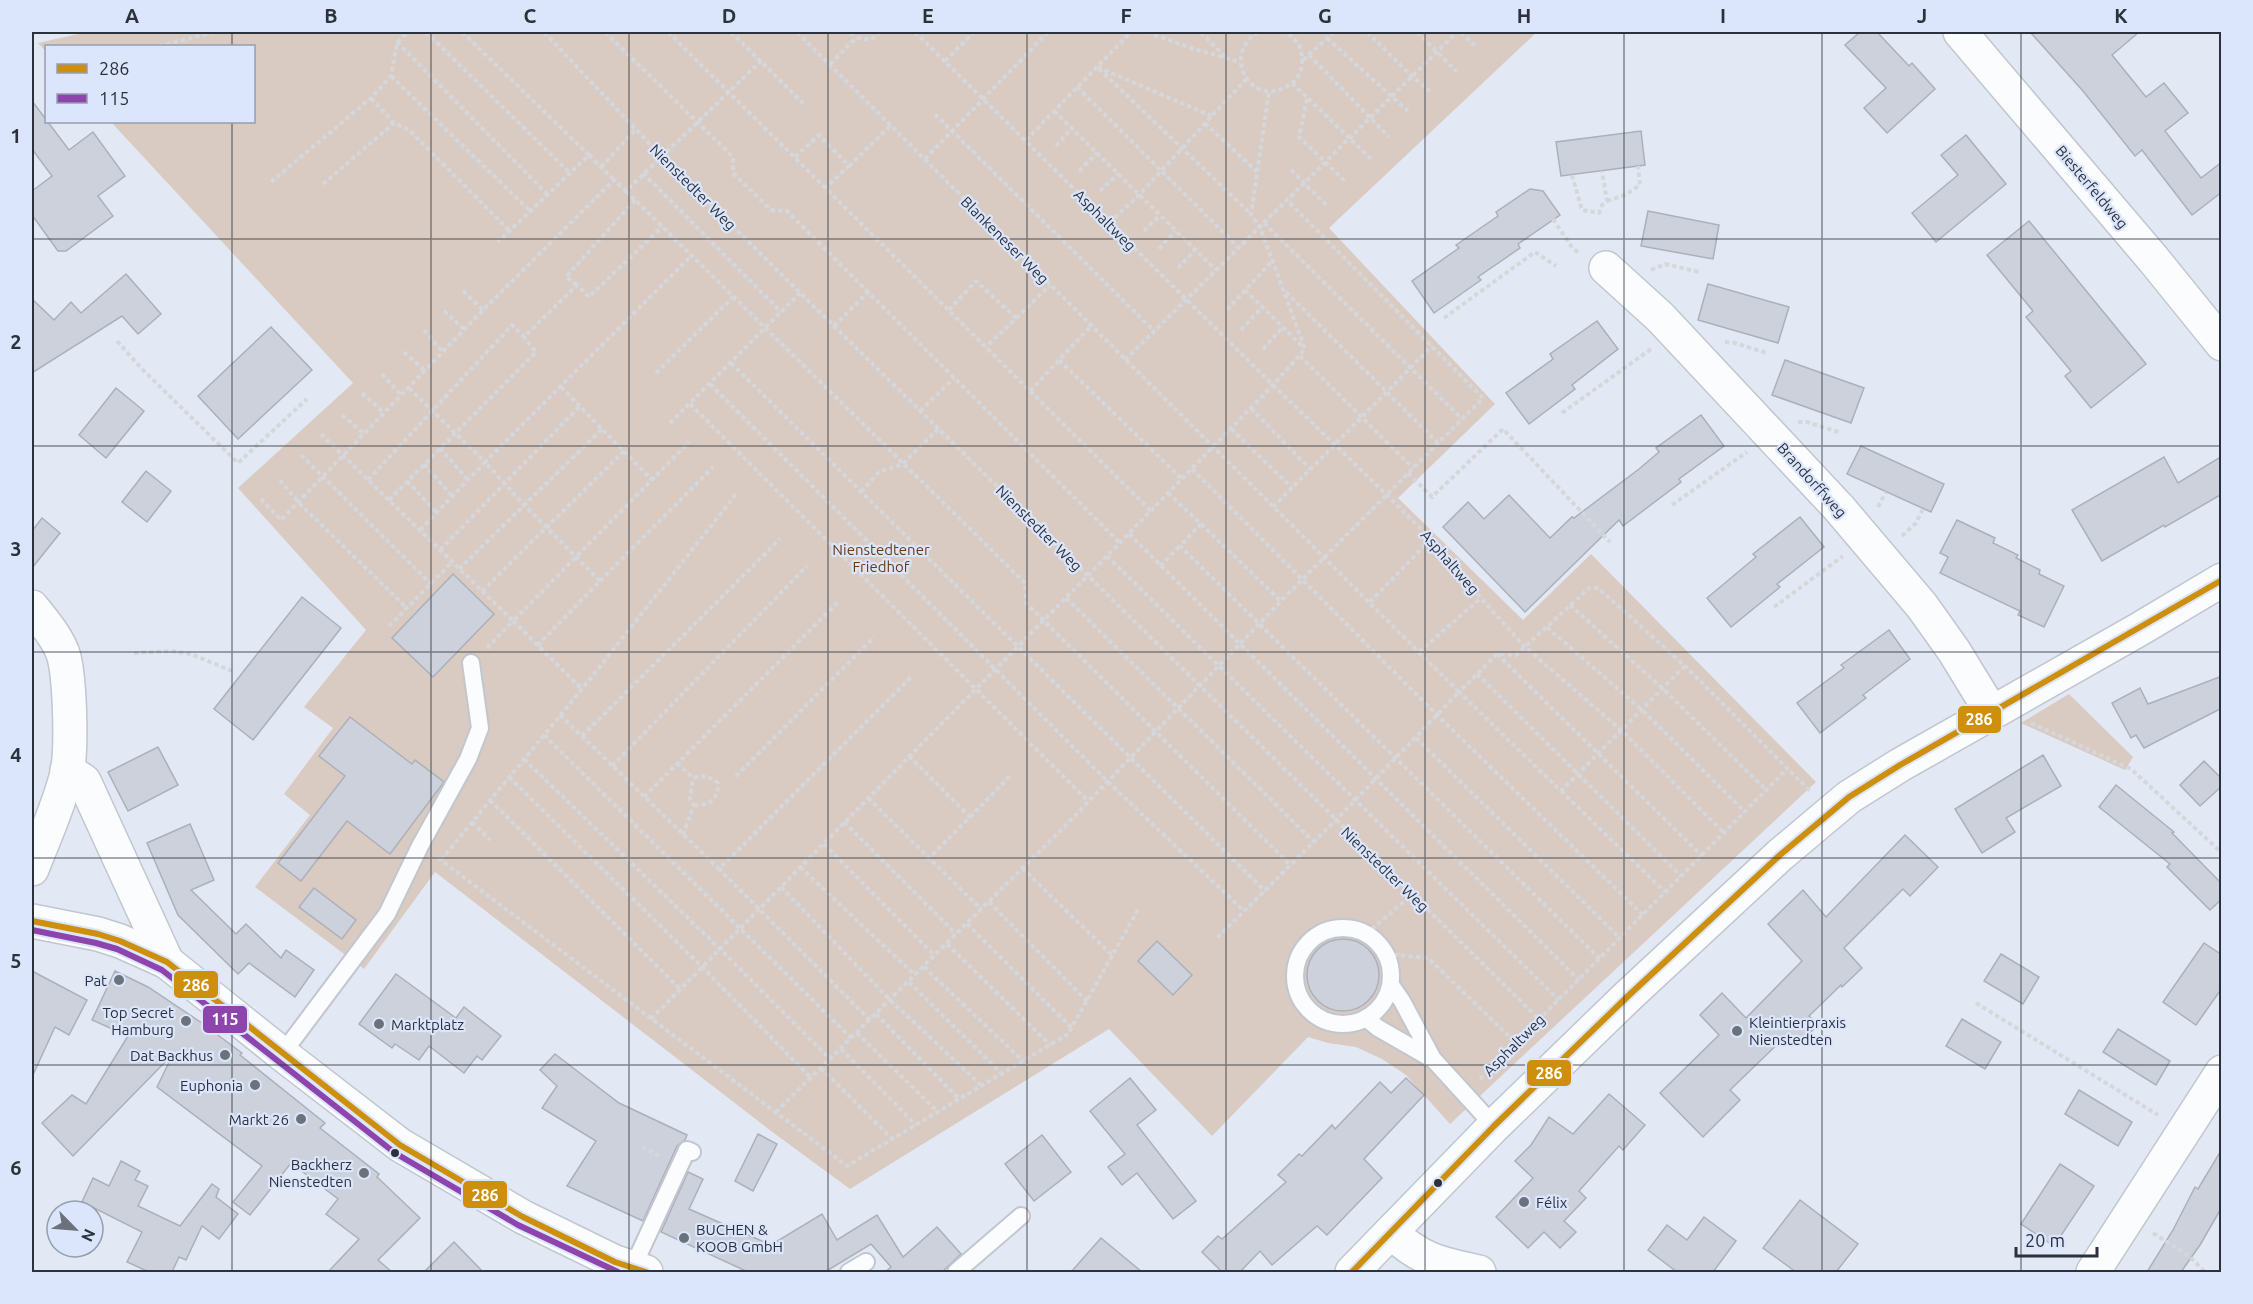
<svg xmlns="http://www.w3.org/2000/svg" width="2253" height="1304" font-family="Ubuntu,sans-serif">
<style>
.green{fill:#d9cac2}
.building{fill:#ccd1db;stroke:#abb0ba;stroke-width:1.5}
.lines{fill:none;stroke-linecap:round;stroke-linejoin:round}
.service-casing{stroke:#c1c6cf;stroke-width:20}
.minor-casing{stroke:#c1c6cf;stroke-width:36}
.tertiary-casing{stroke:#c1c6cf;stroke-width:36}
.path{stroke:#d5d7db;stroke-width:4;stroke-dasharray:4.5 3;stroke-linecap:butt}
.service{stroke:#fbfcfd;stroke-width:16}
.minor{stroke:#fbfcfd;stroke-width:33}
.tertiary{stroke:#fbfcfd;stroke-width:33}
.bus-1-casing{stroke:#dbe6fc;stroke-width:10}
.bus-2-casing{stroke:#dbe6fc;stroke-width:10}
.bus-1{stroke:#ce8f0c;stroke-width:6}
.bus-2{stroke:#8e44ad;stroke-width:6}
.grid{fill:none;stroke:#2c323c;stroke-width:1.5;stroke-opacity:0.55}
.poi-dot{fill:#6c727c;stroke:#dbe6fc;stroke-width:2}
.bus-dot{fill:#2c323c;stroke:#dbe6fc;stroke-width:2}
.labels{text-anchor:middle;dominant-baseline:central;stroke-width:4.5;stroke-linejoin:round;paint-order:stroke}
.street-label{font-size:15px;fill:#2c323c;stroke:#dbe6fc}
.park-label{font-size:15px;fill:#6b3a10;stroke:#dbe6fc}
.poi-label{font-size:15px;fill:#2c323c;stroke:#dbe6fc;text-anchor:end}
.line-badge{stroke:#dbe6fc;stroke-width:2}
.badge-label{font-size:16px;text-anchor:middle;font-weight:bold;fill:#fff}
.neatline{fill:none;stroke:#2c323c;stroke-width:2}
.grid-label{font-size:20px;text-anchor:middle;font-weight:bold;fill:#2c323c}
</style>
<rect width="100%" height="100%" fill="#e3e9f4"/>
<g class="green">
<path d="M87,32h1450l-208,196 166,176 -97,94 125,122 68,-66 225,228 -366,342 -44,-49 -24,-16 -26,-12 -28,-4 -20,-6 -96,99 -103,-107 -259,160 -79,-58 -336,-259 -71,97 -109,-82 55,-72 -26,-21 49,-66 -29,-21 62,-77 -128,-142 115,-105 -242,-261h143v-76h-208v6l-8,-9z"/>
<path d="M2069,694l64,63 -8,13 -104,-47z"/>
</g>
<g class="building">
<path d="M1860,32h17l32,34 3,-3 23,26 -48,44 -23,-25 22,-20 -41,-43z"/>
<path d="M2030,32h109l-27,23 34,42 18,-14 24,30 -23,18 36,47 21,-16v30l-30,23 -50,-65 -7,6 -52,-65z"/>
<path d="M32,101l37,49 24,-18 32,44 -27,20 15,20 -47,35h-8l-26,-36v-24l20,-15 -20,-27z"/>
<path d="M1641,131l4,34 -84,11 -5,-34z"/>
<path d="M1966,135l40,49 -70,58 -24,-29 46,-38 -17,-20z"/>
<path d="M1530,189l13,2 17,24 -42,29 2,4 -42,29 3,3 -47,33 -22,-32 47,-33 -3,-3 42,-29 -2,-4z"/>
<path d="M1648,211l71,14 -6,34 -72,-13z"/>
<path d="M2029,221l117,143 -55,44 -26,-32 6,-5 -45,-54 7,-6 -46,-56z"/>
<path d="M126,274l35,40 -23,20 -16,-18 -90,57v-74l22,21 17,-18 10,11z"/>
<path d="M1708,284l81,23 -11,36 -80,-23z"/>
<path d="M1597,321l21,28 -46,36 3,4 -46,35 -23,-31 47,-34 -3,-5z"/>
<path d="M271,327l41,43 -74,69 -40,-43z"/>
<path d="M1785,360l79,28 -13,35 -79,-28z"/>
<path d="M116,388l28,23 -38,47 -27,-23z"/>
<path d="M1701,415l23,31 -45,33 2,3 -58,44 -4,-6 -94,92 -82,-85 25,-25 16,17 25,-24 41,43 22,-21 2,1 65,-49 20,-17 -3,-4z"/>
<path d="M1861,446l83,38 -13,28 -84,-38z"/>
<path d="M2222,456v38l-57,33 -1,-2 -62,36 -30,-51 92,-53 14,26z"/>
<path d="M146,471l25,20 -24,31 -25,-20z"/>
<path d="M1800,517l24,30 -47,37 3,3 -49,40 -24,-29 49,-41 -3,-3z"/>
<path d="M42,518l18,15 -28,35v-37z"/>
<path d="M1957,520l38,18 -2,5 25,12 -2,3 24,12 -1,4 25,12 -20,41 -26,-12 2,-4 -80,-38 8,-16 -8,-4z"/>
<path d="M453,574l41,40 -61,63 -41,-39z"/>
<path d="M302,597l39,31 -88,112 -39,-31z"/>
<path d="M1889,630l21,29 -47,36 3,3 -46,35 -23,-30 47,-35 -3,-3z"/>
<path d="M2222,676v32l-78,40 -8,-13 -5,3 -19,-35 28,-15 8,16z"/>
<path d="M350,717l62,47 3,-4 29,22 -54,72 -43,-33 -46,60 -23,-18 67,-87 -26,-20z"/>
<path d="M158,747l20,38 -50,26 -20,-39z"/>
<path d="M2043,755l18,31 -55,32 9,14 -33,21 -27,-44z"/>
<path d="M2204,761l18,18v7l-22,20 -20,-21z"/>
<path d="M2116,785l58,47 -2,1 50,51v15l-12,11 -43,-43 3,-3 -71,-57z"/>
<path d="M190,824l24,56 -23,10 45,44 10,-10 35,34 5,-8 28,20 -19,27 -46,-34 -11,11 -60,-59 -31,-72z"/>
<path d="M1905,835l33,32 -28,29 -7,-7 -59,59 18,20 -20,19 -1,-2 -32,31 9,9 -21,20 -10,-10 -57,55 10,10 -37,37 -43,-44 59,-58 -19,-20 22,-22 24,25 56,-57 -34,-37 35,-34 23,27z"/>
<path d="M314,888l42,32 -14,19 -43,-32z"/>
<circle cx="1343" cy="975" r="36"/>
<path d="M1157,941l35,34 -19,20 -35,-34z"/>
<path d="M2204,943l18,12v33l-26,37 -33,-23z"/>
<path d="M2001,954l38,23 -16,27 -39,-23z"/>
<path d="M32,971l55,29 -18,35 -14,-8 -23,50z"/>
<path d="M115,971l33,16 51,34 43,32 -2,2 85,68 -5,5 59,46 -2,3 43,41 -42,42 14,12h-64l31,-33 -33,-25 12,-15 -47,-36 -41,52 -17,-13 29,-36 -105,-79 16,-33 -100,102 -31,-33 30,-28 14,9 42,-68 -36,-16z"/>
<path d="M396,974l60,44 8,-11 37,29 -19,24 -5,-4 -13,17 -35,-27 -10,14 -24,-16 -3,4 -33,-24z"/>
<path d="M1962,1019l39,23 -16,27 -39,-23z"/>
<path d="M2118,1029l52,32 -14,24 -53,-33z"/>
<path d="M555,1054l64,49 68,32 -2,5 -8,6 -34,75 -76,-35 29,-45 -54,-33 15,-22 -17,-16z"/>
<path d="M1130,1078l26,32 -19,15 59,76 -23,18 -36,-46 -15,12 -14,-18 17,-13 -35,-43z"/>
<path d="M1406,1078l18,17 -60,64 18,19 -55,57 -10,-9 -45,39 -12,-14 -20,21h-18l-20,-20 16,-16 4,3 64,-57 -8,-7 21,-21 3,2 30,-31 3,4 45,-47 11,11z"/>
<path d="M2079,1090l53,32 -14,24 -53,-32z"/>
<path d="M1609,1094l36,31 -22,25 -4,-4 -40,45 7,7 -22,23 12,11 -16,16 -16,-16 -16,16 -32,-31 37,-39 -18,-17 16,-16 18,-28 24,17z"/>
<path d="M758,1134l19,10 -24,47 -18,-10z"/>
<path d="M1042,1135l29,37 -37,29 -29,-37z"/>
<path d="M2222,1149v58l-22,38 -19,27h-34l26,-42 22,-43 3,2z"/>
<path d="M121,1161l19,10 -5,9 13,6 -10,20 42,20 32,-42 7,5 -3,8 22,17 -19,25 -17,-13 -16,34 -7,-3 -7,15h-23l-22,-10 15,-30 -60,-30 11,-24 16,8z"/>
<path d="M2060,1164l34,22 -40,60 -33,-22z"/>
<path d="M688,1172l15,7 -14,30 82,36 51,-31 15,26 40,-25 26,42 34,-30 24,27 -19,18h-57l6,-5 -20,-23 -46,28h-77l-87,-40z"/>
<path d="M1800,1200l58,44 -22,28h-40l-33,-24z"/>
<path d="M1704,1217l32,24 -23,31h-36l-29,-22 19,-25 20,15z"/>
<path d="M1101,1238l41,34h-71z"/>
<path d="M454,1242l29,30h-59z"/>
</g>
<g class="lines">
<g class="service-casing">
<g id="service">
<circle cx="1343" cy="976" r="48"/>
<path d="M1391,985l11,16 31,58 61,67"/>
<path d="M1366,1018l12,10 54,31"/>
<path d="M282,1054l105,-140 33,-68 48,-87 12,-31 -9,-65"/>
<path d="M632,1269l55,-119 5,2"/>
<path d="M849,1272l17,-10"/>
<path d="M956,1272l65,-56"/>
</g>
</g>
<g class="minor-casing">
<g id="minor">
<path d="M1960,32l194,228 68,84"/>
<path d="M1606,268l54,49 179,191 83,98 32,45 38,62"/>
<path d="M32,607c11,14 27,32 32,50 6,24 8,93 3,116 -8,33 -23,65 -35,96"/>
<path d="M67,770l17,11 83,181"/>
<path d="M1391,1232c29,28 50,32 88,40"/>
<path d="M1352,1272l142,-146 133,-129 153,-142 69,-58 51,-32 238,-135 84,-50"/>
<path d="M2093,1272l129,-200"/>
</g>
</g>
<g class="tertiary-casing">
<path id="tertiary" d="M32,921l66,13 22,7 47,21 115,92 118,91 123,72 92,45 31,10"/>
</g>
<g class="path">
<path d="M426,32l144,141"/>
<path d="M462,32l127,123 -91,87"/>
<path d="M544,32l117,124 879,864"/>
<path d="M605,32l128,125v16l38,37 16,1 81,81"/>
<path d="M668,32l483,479"/>
<path d="M731,32l72,71"/>
<path d="M797,32l662,660 -123,128 -119,118"/>
<path d="M850,32l6,6"/>
<path d="M915,32l358,353 114,110 44,44 50,59 44,49 96,83 103,103"/>
<path d="M1147,32l44,16 49,14"/>
<path d="M1201,32l25,26"/>
<path d="M1258,32c-39,26 -4,77 31,53 8,-5 13,-13 13,-23 1,-14 -6,-24 -17,-30"/>
<path d="M1367,32l45,44 20,17"/>
<path d="M1417,32l40,40"/>
<path d="M1461,32l15,15"/>
<path d="M1327,38l84,76"/>
<path d="M397,42l150,152"/>
<path d="M159,46l56,-14"/>
<path d="M1309,55l80,82"/>
<path d="M1303,60l31,-28"/>
<path d="M945,61l29,-29"/>
<path d="M830,64l26,-26 15,2 9,-8"/>
<path d="M391,76l139,135"/>
<path d="M1292,83l79,76"/>
<path d="M1077,87l162,161"/>
<path d="M371,98l23,25 15,7 101,101"/>
<path d="M1307,99l-8,38 46,44"/>
<path d="M1054,111l162,159"/>
<path d="M935,114l219,217"/>
<path d="M1212,116l-115,-49 154,147"/>
<path d="M1205,123l52,49"/>
<path d="M1026,140l105,-108"/>
<path d="M1056,146l16,-18"/>
<path d="M589,155l25,25"/>
<path d="M795,157l24,-22 30,31 -24,22"/>
<path d="M925,159l123,-127"/>
<path d="M849,166l42,-41"/>
<path d="M601,167l35,-38"/>
<path d="M1291,170l35,35"/>
<path d="M1079,171l18,-18"/>
<path d="M643,173l138,139"/>
<path d="M1572,175l10,35 17,3 3,-8 5,-4 -5,-30"/>
<path d="M271,182l100,-84 20,-22 6,-34 11,-10"/>
<path d="M323,184l71,-61"/>
<path d="M626,191l399,392 1,20 264,262"/>
<path d="M1100,191l18,-17"/>
<path d="M1607,201l18,-6 15,-10 -2,-19"/>
<path d="M1553,219l20,30 7,4"/>
<path d="M1109,223l30,-28 107,-116"/>
<path d="M1264,223l198,196"/>
<path d="M1144,231l16,-16"/>
<path d="M1159,249l16,-18"/>
<path d="M1178,268l17,-18"/>
<path d="M1651,270l14,-6 34,8"/>
<path d="M577,285l-11,-8 69,-77"/>
<path d="M1245,290l59,58"/>
<path d="M463,291l20,19"/>
<path d="M1286,292l152,151"/>
<path d="M949,310l27,-29 40,37 -30,29"/>
<path d="M1227,310l45,-49"/>
<path d="M444,311l21,19"/>
<path d="M1016,318l34,-33"/>
<path d="M1444,318l91,-66 21,14"/>
<path d="M834,326l34,-34 252,251"/>
<path d="M424,330l19,22"/>
<path d="M1241,330l21,-23"/>
<path d="M117,341l25,28 96,94 69,-64"/>
<path d="M1725,342l10,1 32,10"/>
<path d="M1263,349l20,-22"/>
<path d="M404,352l21,19"/>
<path d="M1300,356l113,112"/>
<path d="M1059,360l123,119"/>
<path d="M1125,360l332,-328"/>
<path d="M731,363l534,528"/>
<path d="M656,373l77,-76"/>
<path d="M382,374l19,21"/>
<path d="M710,384l397,397 137,130"/>
<path d="M561,387l91,93"/>
<path d="M409,388l76,74 206,-206"/>
<path d="M1030,391l61,-65"/>
<path d="M362,393l22,20"/>
<path d="M690,404l398,397"/>
<path d="M1251,408l59,61"/>
<path d="M920,411l34,-33"/>
<path d="M1562,413l89,-64"/>
<path d="M342,415l22,19"/>
<path d="M1798,422h9l34,11"/>
<path d="M670,423l130,-130"/>
<path d="M1231,429l61,59"/>
<path d="M321,434l192,187 176,-179"/>
<path d="M440,448l28,32"/>
<path d="M301,455l130,129"/>
<path d="M424,464l28,32"/>
<path d="M1192,469l245,246 206,200"/>
<path d="M1408,473l24,24 71,-68 107,113"/>
<path d="M280,480l19,23 108,105"/>
<path d="M368,480l144,-155 12,12 53,-52 12,12 73,-70"/>
<path d="M407,481l30,32"/>
<path d="M861,492l18,-20 24,-8 35,-35"/>
<path d="M1168,493l33,31 -21,22 420,413"/>
<path d="M261,499l20,21 202,-210 131,-130 12,11 135,-130"/>
<path d="M389,500l147,-148 -12,-15"/>
<path d="M1672,505l75,-53"/>
<path d="M1273,507l159,-161"/>
<path d="M1878,507l8,-15"/>
<path d="M1201,524l80,77"/>
<path d="M420,530l65,-68 39,43 76,76 -63,65"/>
<path d="M1129,534l450,446"/>
<path d="M1902,536l14,-13 7,-14"/>
<path d="M440,550l140,-144"/>
<path d="M1107,556l452,444"/>
<path d="M1160,566l20,-20"/>
<path d="M459,569l143,-140"/>
<path d="M600,581l113,-114"/>
<path d="M482,591l142,-140"/>
<path d="M1066,598l248,244"/>
<path d="M1370,602l61,-63"/>
<path d="M1570,605l92,83 104,102"/>
<path d="M1774,607l69,-51"/>
<path d="M389,626l63,-64"/>
<path d="M1547,627l95,83 103,102"/>
<path d="M487,648l26,-27 69,68"/>
<path d="M1419,652l62,-54"/>
<path d="M134,653l37,-2 20,3 41,17"/>
<path d="M1497,654l205,202"/>
<path d="M1685,666l-124,125 -102,-99 38,-38 19,1 73,-67h9l87,78 125,125"/>
<path d="M1477,674l204,202"/>
<path d="M560,715l159,154"/>
<path d="M2031,723l100,46 91,84"/>
<path d="M544,735l307,303"/>
<path d="M582,736l198,-197"/>
<path d="M1416,738l204,200"/>
<path d="M909,756l61,61 -41,41"/>
<path d="M524,759l196,190 110,110"/>
<path d="M677,763l16,15c11,-3 16,-2 25,5 1,17 -9,22 -24,22"/>
<path d="M612,766l195,-200"/>
<path d="M736,776l138,-139"/>
<path d="M509,777l193,190 109,111"/>
<path d="M1561,791l104,101"/>
<path d="M644,797l195,-196"/>
<path d="M868,798l113,111"/>
<path d="M490,800l190,189"/>
<path d="M970,817l40,-41"/>
<path d="M472,822l18,18"/>
<path d="M844,822l112,112"/>
<path d="M683,835l11,-30 -4,-6 3,-21"/>
<path d="M824,844l111,112"/>
<path d="M438,858l409,308 221,-132 71,-126"/>
<path d="M441,860l141,-171 155,-196"/>
<path d="M800,867l115,108"/>
<path d="M1022,868l90,87"/>
<path d="M781,887l109,113 92,86"/>
<path d="M989,902l98,99"/>
<path d="M967,924l105,104"/>
<path d="M1366,934l46,-39"/>
<path d="M947,944l103,101"/>
<path d="M1386,954l42,4 88,85"/>
<path d="M924,967l99,94"/>
<path d="M909,982l93,92"/>
<path d="M1976,1003l182,112"/>
<path d="M876,1014l83,85"/>
<path d="M651,1019l456,-463 166,-171 32,-36 -45,-122 -9,-12 18,-124"/>
<path d="M870,1020l-151,-151 192,-192"/>
<path d="M857,1033l81,79"/>
<path d="M841,1049l75,76"/>
<path d="M821,1068l71,71"/>
<path d="M1480,1079l308,-311"/>
<path d="M776,1112l287,-284 218,-227 202,-203 -196,-198"/>
<path d="M645,1146l-1,2 16,8"/>
<path d="M2153,1233l36,23 16,16"/>
<path d="M1790,1272l2,-2"/>
</g>
<use href="#service" class="service"/>
<use href="#minor" class="minor"/>
<use href="#tertiary" class="tertiary"/>
<g class="bus-1-casing">
<g id="bus-1">
<path d="M32,921l66,13 22,7 47,21 233,183 123,72 92,45 31,10"/>
<path d="M1352,1272l142,-146 133,-129 153,-142 69,-58 51,-32 322,-185"/>
</g>
</g>
<g class="bus-2-casing">
<path id="bus-2" d="M32,930l64,13 21,6 45,21 233,183 123,72 100,47"/>
</g>
<use href="#bus-1" class="bus-1"/>
<use href="#bus-2" class="bus-2"/>
</g>
<path class="grid" d="M232,32v14M431,32v1240M629,32v1240M828,32v1240M1027,32v1240M1226,32v1240M1425,32v1240M1624,32v1240M1822,32v1240M2021,32v1240M232,122v1150M32,239h2190M32,446h2190M32,652h2190M32,858h2190M32,1065h2190"/>
<g class="poi-dot">
<circle cx="119" cy="980" r="6"/>
<circle cx="186" cy="1021" r="6"/>
<circle cx="379" cy="1024" r="6"/>
<circle cx="1737" cy="1031" r="6"/>
<circle cx="225" cy="1055" r="6"/>
<circle cx="255" cy="1085" r="6"/>
<circle cx="301" cy="1119" r="6"/>
<circle cx="364" cy="1173" r="6"/>
<circle cx="1524" cy="1202" r="6"/>
<circle cx="684" cy="1238" r="6"/>
</g>
<g class="bus-dot">
<circle cx="395" cy="1153" r="5"/>
<circle cx="1438" cy="1183" r="5"/>
</g>
<g class="labels">
<g class="street-label">
<text transform="translate(693 187) rotate(45)">Nienstedter Weg</text>
<text transform="translate(2092 187) rotate(50)">Biesterfeldweg</text>
<text transform="translate(1105 220) rotate(45)">Asphaltweg</text>
<text transform="translate(1005 240) rotate(45)">Blankeneser Weg</text>
<text transform="translate(1812 480) rotate(48)">Brandorffweg</text>
<text transform="translate(1039 528) rotate(45)">Nienstedter Weg</text>
<text transform="translate(1450 562) rotate(49)">Asphaltweg</text>
<text transform="translate(1385 869) rotate(44)">Nienstedter Weg</text>
<text transform="translate(1514 1045) rotate(-45)">Asphaltweg</text>
</g>
<g class="park-label">
<text x="881" y="549">Nienstedtener<tspan x="881" dy="17">Friedhof</tspan></text>
</g>
<g class="poi-label">
<text x="107" y="980">Pat</text>
<text x="174" y="1012">Top Secret<tspan x="174" dy="17">Hamburg</tspan></text>
<text x="1749" y="1022" text-anchor="start">Kleintierpraxis<tspan x="1749" dy="17">Nienstedten</tspan></text>
<text x="391" y="1024" text-anchor="start">Marktplatz</text>
<text x="213" y="1055">Dat Backhus</text>
<text x="243" y="1085">Euphonia</text>
<text x="289" y="1119">Markt 26</text>
<text x="352" y="1164">Backherz<tspan x="352" dy="17">Nienstedten</tspan></text>
<text x="1536" y="1202" text-anchor="start">Félix</text>
<text x="696" y="1229" text-anchor="start">BUCHEN &amp;<tspan x="696" dy="17">KOOB GmbH</tspan></text>
</g>
</g>
<g class="line-badge">
<rect x="1957" y="705" width="45" height="29" rx="6" fill="#ce8f0c"/>
<rect x="173" y="970" width="46" height="29" rx="6" fill="#ce8f0c"/>
<rect x="202" y="1005" width="46" height="29" rx="6" fill="#8e44ad"/>
<rect x="1526" y="1059" width="46" height="28" rx="6" fill="#ce8f0c"/>
<rect x="462" y="1180" width="46" height="29" rx="6" fill="#ce8f0c"/>
</g>
<g class="badge-label">
<text x="1979" y="725">286</text>
<text x="196" y="991">286</text>
<text x="225" y="1025">115</text>
<text x="1549" y="1079">286</text>
<text x="485" y="1201">286</text>
</g>
<rect width="2253" height="1304" fill="none" stroke="#dbe6fc" stroke-width="66"/>
<rect x="45" y="45" width="210" height="78" fill="#dbe6fc" stroke="#959eaf" stroke-width="1.5"/>
<rect x="57" y="64" width="30" height="9" fill="#ce8f0c" stroke="#959eaf" stroke-width="1.5"/>
<text x="99" y="75" font-size="18" fill="#2c323c">286</text>
<rect x="57" y="94" width="30" height="9" fill="#8e44ad" stroke="#959eaf" stroke-width="1.5"/>
<text x="99" y="105" font-size="18" fill="#2c323c">115</text>
<g transform="translate(75 1229) rotate(115)"><circle r="28" fill="#dbe6fc" stroke="#959eaf" stroke-width="1.5"/>
<path d="M0-4.5L10 22L0 15L-10 22Z" fill="#6c727c"/>
<text y="-9" font-size="16" font-weight="bold" text-anchor="middle" fill="#2c323c">N</text>
</g>
<path d="M2016 1247v9h81v-9" fill="none" stroke="#2c323c" stroke-width="3"/>
<text x="2025" y="1247" font-size="18" fill="#2c323c" stroke="#dbe6fc" stroke-width="4.5" paint-order="stroke">20 m</text>
<rect x="33" y="33" width="2187" height="1238" class="neatline"/>
<g class="grid-label">
<text x="132" y="23">A</text>
<text x="331" y="23">B</text>
<text x="530" y="23">C</text>
<text x="729" y="23">D</text>
<text x="928" y="23">E</text>
<text x="1126" y="23">F</text>
<text x="1325" y="23">G</text>
<text x="1524" y="23">H</text>
<text x="1723" y="23">I</text>
<text x="1922" y="23">J</text>
<text x="2121" y="23">K</text>
<text x="16" y="143">1</text>
<text x="16" y="349">2</text>
<text x="16" y="556">3</text>
<text x="16" y="762">4</text>
<text x="16" y="968">5</text>
<text x="16" y="1175">6</text>
</g>
</svg>
